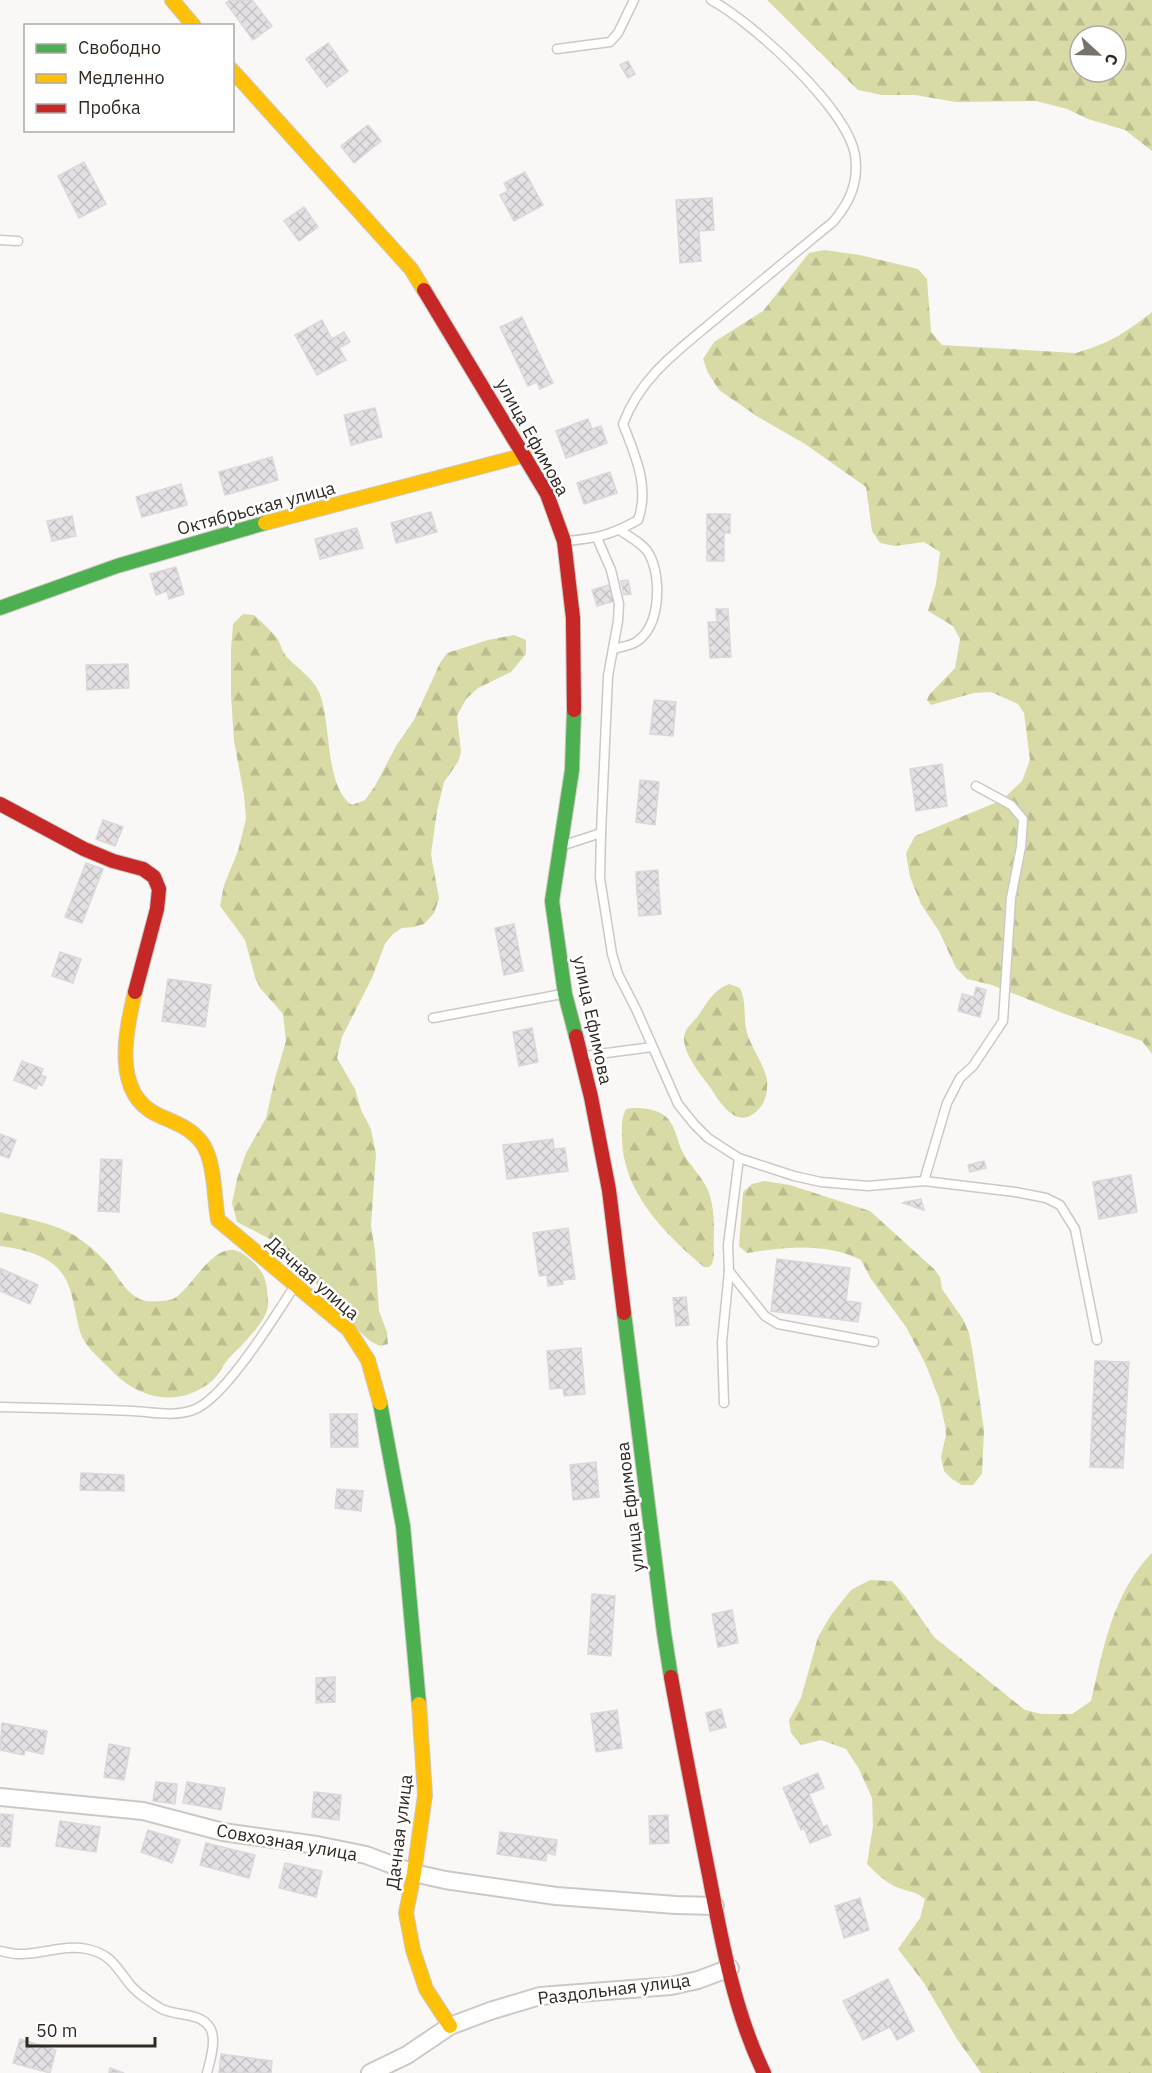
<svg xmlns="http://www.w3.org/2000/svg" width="1152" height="2073" font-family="'IBM Plex Sans',sans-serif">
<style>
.forest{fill:url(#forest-firs);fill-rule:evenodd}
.building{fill:url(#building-cross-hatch);stroke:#dbd8dc;stroke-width:1.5}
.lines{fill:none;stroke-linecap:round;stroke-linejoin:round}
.lane-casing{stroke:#cdc8c3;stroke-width:11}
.street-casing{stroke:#cdc8c3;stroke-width:20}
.fast-casing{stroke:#cdc8c3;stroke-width:16}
.slow-casing{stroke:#cdc8c3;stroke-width:16}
.jam-casing{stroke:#cdc8c3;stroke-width:16}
.lane{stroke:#fefefe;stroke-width:8}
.street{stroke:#fefefe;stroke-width:16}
.fast{stroke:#4caf50;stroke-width:14}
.slow{stroke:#ffc107;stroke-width:14}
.jam{stroke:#c62828;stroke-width:14}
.labels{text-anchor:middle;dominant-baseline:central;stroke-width:5;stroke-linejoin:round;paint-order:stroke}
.street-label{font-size:18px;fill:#312a22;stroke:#fff}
</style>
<defs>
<pattern id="forest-firs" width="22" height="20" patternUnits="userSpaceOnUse" patternTransform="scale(1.5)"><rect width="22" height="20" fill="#d9dba6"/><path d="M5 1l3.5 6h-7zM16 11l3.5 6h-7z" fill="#bbbc8f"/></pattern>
<pattern id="building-cross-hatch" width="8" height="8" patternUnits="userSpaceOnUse" patternTransform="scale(1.5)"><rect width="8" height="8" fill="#e4e0e4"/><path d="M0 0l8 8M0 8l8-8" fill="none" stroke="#c4c0c3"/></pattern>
</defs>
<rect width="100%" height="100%" fill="#faf8f6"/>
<g class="forest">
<path d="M767,0h385v151l-27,-21 -37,-11 -21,-10 -31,-8 -80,1 -41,-7h-33l-24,-5zM1080,36h36v36h-36z"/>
<path d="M824,250l36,5 58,14 9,10 4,53 11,13 134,8c34,-10 49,-20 76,-41v742l-10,-13 -80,-28 -70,-28 -25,-6 -11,-11 -17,-37 -18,-27 -11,-27 -4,-24 9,-17 87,-36 20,-19 8,-21 -6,-47 -6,-9 -27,-12 -17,1 -43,12 -4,-5 2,-5 26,-27 5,-29 -7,-13 -25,-15 8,-27 4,-32 -16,-10 -29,4 -15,-3 -8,-12 -6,-44 -61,-43 -47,-27 -39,-27 -11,-17 -5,-14 11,-17 49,-31 46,-58z"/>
<path d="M243,614l11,1c8,7 16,15 23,23 4,6 5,15 11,20 10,11 25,20 31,34 13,29 5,95 33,113l13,-5 10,-14 21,-40 18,-26 26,-57 7,-10 41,-13 26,-5 12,5v14l-15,18 -33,16 -12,11 -9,17 4,36 -3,10 -14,20 -7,29 -6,43 8,45 -5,14 -10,11 -10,3 -12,1 -9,6 -8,10 -13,34 -30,59 -5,21 18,31 6,21 10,19 5,25 -5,72 4,25 4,60 8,21 1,12 -8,2 -10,-5 -10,-9 -68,-75 -22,-18 -33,-17 -5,-19 5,-24 9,-26 20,-35 9,-40 11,-37 -3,-27 -23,-26 -5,-11 -10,-37 -25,-34 4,-21 14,-34 8,-32 -2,-24 -10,-54 -3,-46v-46l2,-25z"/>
<path d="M729,984l11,4c7,15 3,30 7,45 5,16 17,31 20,47 1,11 -1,22 -9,30 -23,23 -39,-11 -51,-27 -8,-10 -23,-30 -23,-44 0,-11 8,-15 14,-23 9,-13 15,-26 31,-32z"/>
<path d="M634,1108c11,0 22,1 31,8 10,8 12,23 16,33 8,17 24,29 29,47 6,19 3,41 4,60l-2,8 -3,3h-5c-39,-33 -82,-75 -82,-130 0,-10 -1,-19 4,-28z"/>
<path d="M764,1181l26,4 80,26 64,58 6,8 2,12 21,30 6,14 4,21 11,76 -2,44 -9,11h-11l-10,-6 -8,-8 -3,-14 5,-22 -1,-10 -6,-27 -14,-35 -19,-36 -35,-48 -10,-19c-36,-18 -76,-13 -114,-7l-8,-7 4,-54 9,-8z"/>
<path d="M0,1212c23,6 58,12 77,25 10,7 20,15 28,24 13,13 21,36 41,40 6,1 21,0 27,-2 19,-9 40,-60 67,-47 4,2 8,6 11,8 14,12 16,22 17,40 2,12 -9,26 -17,35 -7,8 -15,16 -22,23 -6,7 -10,16 -16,22 -31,27 -70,21 -98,-6 -10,-11 -27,-24 -33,-37 -8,-21 -7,-47 -21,-65 -14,-18 -40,-23 -61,-26z"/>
<path d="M1152,1553v520h-171l-24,-34 -33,-56 -26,-34 22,-31 5,-19c-12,-9 -13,-6 -26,-11 -12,-4 -23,-15 -32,-24l6,-38 -1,-28 -13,-29 -13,-20 -25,-9 -20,5 -10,-12 -2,-13 12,-22 17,-61 13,-22 20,-25 19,-10 22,1 14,16 28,40 91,73 17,4h30l19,-13c12,-52 22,-109 61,-148z"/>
</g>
<g class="building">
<path d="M230,0h22l20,26 -19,14 -27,-37z"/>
<path d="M328,43l20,28 -21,16 -21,-28z"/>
<path d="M628,61l7,13 -7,4 -8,-13z"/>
<path d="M368,125l13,16 -27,22 -13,-17z"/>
<path d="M84,162l22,42 -27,14 -21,-42z"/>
<path d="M525,172l18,33 -29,16 -14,-26 8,-4 -4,-8z"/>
<path d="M712,198l2,32 -15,1 2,30 -21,2 -4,-63z"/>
<path d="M304,207l14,20 -19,14 -15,-20z"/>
<path d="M522,317l31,66 -13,6 -3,-7 -9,4 -28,-59z"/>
<path d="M322,320l10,19 12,-7 6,10 -11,6 7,12 -29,15 -22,-40z"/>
<path d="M375,408l7,29 -31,8 -7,-30z"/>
<path d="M588,419l4,10 9,-3 6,17 -41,15 -10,-27z"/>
<path d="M272,457l6,23 -53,15 -6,-23z"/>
<path d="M610,472l7,21 -33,11 -7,-21z"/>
<path d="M181,484l6,21 -45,12 -6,-20z"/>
<path d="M431,512l6,20 -41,11 -5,-20z"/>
<path d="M707,514h23v19h-6v28h-17z"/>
<path d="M72,516l4,20 -24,5 -5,-20z"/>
<path d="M357,528l6,20 -43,11 -5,-20z"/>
<path d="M176,567l8,27 -15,5 -2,-8 -11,4 -6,-21z"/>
<path d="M628,580l3,14 -7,1 -3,-14z"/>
<path d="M609,585l5,16 -17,5 -5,-16z"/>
<path d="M716,609h12l3,48 -21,1 -2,-36h9z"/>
<path d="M128,664l1,24 -42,2 -1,-25z"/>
<path d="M654,700l22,2 -3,34 -23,-2z"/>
<path d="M942,764l5,42 -31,5 -6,-42z"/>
<path d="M640,780l19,2 -4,43 -19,-3z"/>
<path d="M103,820l20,7 -8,19 -19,-7z"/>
<path d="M86,863l17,6 -21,54 -17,-6z"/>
<path d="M658,870l1,22 -22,1 -1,-21z"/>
<path d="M659,892l2,22 -22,2 -2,-23z"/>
<path d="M514,924l9,47 -19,4 -9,-47z"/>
<path d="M60,952l21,7 -8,24 -21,-7z"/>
<path d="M168,979l43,6 -6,42 -43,-6z"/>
<path d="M976,987l10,3 -6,27 -22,-6 4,-17 12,3z"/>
<path d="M532,1028l6,34 -19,4 -6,-34z"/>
<path d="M22,1061l21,8 -2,6 5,2 -4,9 -4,-2 -2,5 -22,-9z"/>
<path d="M0,1134l16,6 -7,18 -9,-3z"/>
<path d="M553,1139l1,10 11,-1 3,23 -61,8 -4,-34z"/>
<path d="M101,1159l21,1 -3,52 -21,-1z"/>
<path d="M984,1161l2,7 -16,4 -2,-7z"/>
<path d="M1131,1175l6,37 -38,7 -6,-37z"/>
<path d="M921,1199l3,11 -21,-7 2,-1z"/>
<path d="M568,1228l7,51 -13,1 1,4 -15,2 -1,-11 -8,1 -6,-43z"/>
<path d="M777,1259l73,9 -4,33 15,2 -3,19 -87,-11z"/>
<path d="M0,1268l38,17 -8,19 -30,-13z"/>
<path d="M686,1297l3,28 -13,1 -3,-28z"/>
<path d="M581,1348l4,46 -21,2 -1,-8 -13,1 -3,-38z"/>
<path d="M1095,1361l34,1 -6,106 -33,-1z"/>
<path d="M330,1414h27l1,33h-27z"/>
<path d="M596,1462l3,35 -26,3 -3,-35z"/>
<path d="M81,1473l43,2v16l-44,-1z"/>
<path d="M337,1489l26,2 -2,20 -26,-3z"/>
<path d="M592,1594l23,2 -4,60 -23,-2z"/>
<path d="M732,1610l6,33 -20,4 -6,-33z"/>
<path d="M335,1677v25l-19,1v-25z"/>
<path d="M721,1709l5,18 -16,4 -4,-18z"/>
<path d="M617,1710l5,38 -26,4 -5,-38z"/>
<path d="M2,1723l45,8 -4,23 -18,-4 -1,5 -24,-5z"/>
<path d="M109,1744l21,4 -6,32 -20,-3z"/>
<path d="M818,1773l6,15 -15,6 14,33 4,-2 4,10 -21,8 -6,-15 -3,2 -18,-42z"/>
<path d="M156,1782l21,2 -2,20 -22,-3z"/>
<path d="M187,1782l38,6 -4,22 -38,-7z"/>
<path d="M314,1792l27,3 -2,25 -27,-3z"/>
<path d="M0,1814l13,1 -3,32 -10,-1z"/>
<path d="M668,1815l1,28 -19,1 -1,-28z"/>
<path d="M60,1821l40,6 -4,25 -40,-6z"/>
<path d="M148,1830l32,10 -8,23 -31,-11z"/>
<path d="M500,1832l57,8 -2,15 -8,-2 -1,8 -49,-7z"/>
<path d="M206,1843l49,12 -6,23 -49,-13z"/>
<path d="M285,1863l37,8 -6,26 -37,-9z"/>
<path d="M860,1898l9,32 -25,8 -9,-32z"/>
<path d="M888,1979l26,52 -17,9 -7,-13 -27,13 -20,-39z"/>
<path d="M20,2039l36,11 -6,23 -37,-10z"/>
<path d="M221,2054l51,7 -1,12h-52z"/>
<path d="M110,2068l14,5h-15z"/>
</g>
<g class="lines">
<g class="lane-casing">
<g id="lane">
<path d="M557,49l53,-7 8,-9 16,-33"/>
<path d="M0,240l18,1"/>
<path d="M567,541c31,-3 44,-6 71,-21 12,-33 -3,-65 -15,-96 16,-43 49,-69 83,-97 42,-35 84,-70 127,-105 17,-20 26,-40 22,-67 -8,-47 -103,-133 -144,-155"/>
<path d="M613,649c7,-2 17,-3 23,-7 25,-16 26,-65 13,-88 -5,-10 -20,-17 -29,-24"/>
<path d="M601,833l-1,45 12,76 6,20 18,35 42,95 16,20 14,14 31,20 55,18 27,6 47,4 56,-5 91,11 31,6 14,7 15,24 22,111"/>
<path d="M564,845l37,-12 7,-157 10,-55 1,-17 -8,-34 -14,-32"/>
<path d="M433,1018l129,-24"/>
<path d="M584,1056l68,-9"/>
<path d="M739,1158l-11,87 1,26 36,45 13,8 96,18"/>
<path d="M924,1181l23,-78 13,-25 13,-12 30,-45 8,-123 10,-51 2,-28 -12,-14 -35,-19"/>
<path d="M724,1403l-2,-61 7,-71"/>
<path d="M0,1407c45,1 89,2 133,4 20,1 40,6 60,-1 31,-10 82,-94 101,-123"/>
<path d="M0,1951c6,1 12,3 18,3 23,1 46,-10 69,-5 23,5 28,16 41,33 8,11 21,19 32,26 15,9 40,3 50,20 7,11 0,33 -3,45"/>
</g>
</g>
<g class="street-casing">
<g id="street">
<path d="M0,1797l143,14 80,21 94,13 49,10 48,18 31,7 111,16 120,9 39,1"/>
<path d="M370,2073l37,-18 43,-29 40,-15 50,-15 131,-10 27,-6 32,-12"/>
</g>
</g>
<g class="fast-casing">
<g id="fast">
<path d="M0,608l117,-42 148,-43"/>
<path d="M574,710l-2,60 -20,131 13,93 11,42"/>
<path d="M624,1313l40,320 7,44"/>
<path d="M380,1403l23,123 16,178"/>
</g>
</g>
<g class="slow-casing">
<g id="slow">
<path d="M172,0l22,26"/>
<path d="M232,70l179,199 13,21"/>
<path d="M265,523l260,-68"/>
<path d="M135,992c-9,39 -23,100 21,122 16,8 35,13 46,29 13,18 12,55 16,77l130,109 20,31 12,43"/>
<path d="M419,1704l6,91 -11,78 -8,40 7,37 13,39 24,37"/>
</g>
</g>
<g class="jam-casing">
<g id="jam">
<path d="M424,290l123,204 17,47 9,77 1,92"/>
<path d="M0,804l84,45 29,12 30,8 11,8 5,12 -2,20 -22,83"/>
<path d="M576,1036l15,61 18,93 15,123"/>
<path d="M671,1677c12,66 25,132 38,198 13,67 25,136 55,198"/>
</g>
</g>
<use href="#lane" class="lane"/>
<use href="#street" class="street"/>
<use href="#fast" class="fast"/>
<use href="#slow" class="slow"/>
<use href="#jam" class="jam"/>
</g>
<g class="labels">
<g class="street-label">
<text transform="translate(533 437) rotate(61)">улица Ефимова</text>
<text transform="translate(256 508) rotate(-15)">Октябрьская улица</text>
<text transform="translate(593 1020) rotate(78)">улица Ефимова</text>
<text transform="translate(313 1278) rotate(41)">Дачная улица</text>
<text transform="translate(630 1507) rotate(-97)">улица Ефимова</text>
<text transform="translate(399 1832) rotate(-83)">Дачная улица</text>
<text transform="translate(287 1842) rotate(10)">Совхозная улица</text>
<text transform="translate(614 1989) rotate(-7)">Раздольная улица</text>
</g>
</g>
<rect x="24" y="24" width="210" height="108" fill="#ffffff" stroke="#adaaa7" stroke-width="1.5"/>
<rect x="36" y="44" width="30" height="9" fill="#4caf50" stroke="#adaaa7" stroke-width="1.5"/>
<text x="78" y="54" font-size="18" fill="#312a22">Свободно</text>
<rect x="36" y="74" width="30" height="9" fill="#ffc107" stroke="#adaaa7" stroke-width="1.5"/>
<text x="78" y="84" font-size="18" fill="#312a22">Медленно</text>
<rect x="36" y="104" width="30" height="9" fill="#c62828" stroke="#adaaa7" stroke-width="1.5"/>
<text x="78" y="114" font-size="18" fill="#312a22">Пробка</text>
<g transform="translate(1098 54) rotate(112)"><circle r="28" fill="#ffffff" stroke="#adaaa7" stroke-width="1.5"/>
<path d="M0-4.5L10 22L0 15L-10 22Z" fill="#77726c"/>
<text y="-9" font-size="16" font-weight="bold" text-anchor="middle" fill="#312a22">С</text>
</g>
<path d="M27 2037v9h128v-9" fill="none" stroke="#312a22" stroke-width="3"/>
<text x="36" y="2037" font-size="18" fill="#312a22" stroke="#ffffff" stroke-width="4.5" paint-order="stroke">50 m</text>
</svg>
